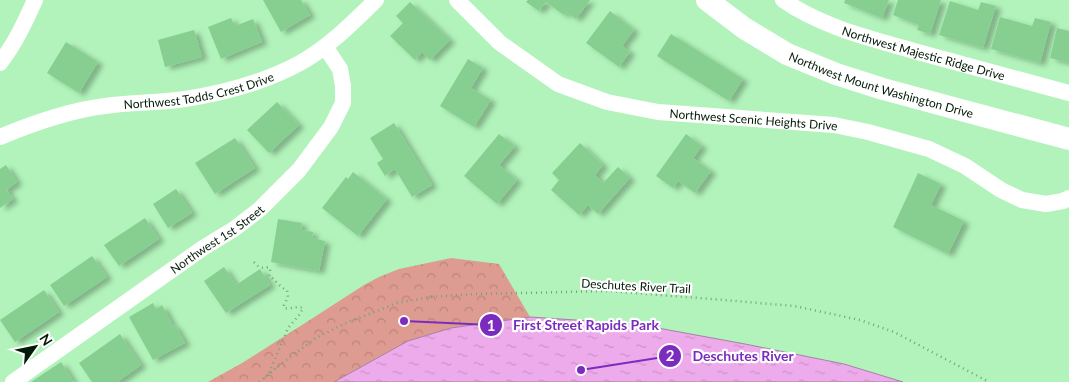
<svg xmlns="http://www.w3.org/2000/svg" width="1069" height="382" font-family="Lato,sans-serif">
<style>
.park{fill:url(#park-crowns)}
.water{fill:url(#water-ripples);stroke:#a780a6}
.building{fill:#87cf91;filter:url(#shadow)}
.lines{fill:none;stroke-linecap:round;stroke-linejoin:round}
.path{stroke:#71a479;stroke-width:2.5;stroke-dasharray:1 4;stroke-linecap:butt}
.minor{stroke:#fff;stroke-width:16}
.secondary{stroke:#fff;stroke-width:22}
.labels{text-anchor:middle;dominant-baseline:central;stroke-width:4.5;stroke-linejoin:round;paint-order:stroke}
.street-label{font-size:12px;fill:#021a06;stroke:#fff}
.leader{fill:none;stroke:#7b2cbf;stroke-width:2}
.callout-dot{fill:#7b2cbf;stroke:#fff;stroke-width:2}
.mark-label{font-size:15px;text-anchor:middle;font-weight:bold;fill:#fff}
.callout-label{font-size:14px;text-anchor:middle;font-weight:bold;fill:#7b2cbf;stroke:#fff;stroke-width:4.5;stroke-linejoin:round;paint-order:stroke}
</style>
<defs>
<pattern id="park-crowns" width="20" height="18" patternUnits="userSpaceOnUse" patternTransform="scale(1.25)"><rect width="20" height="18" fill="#dd9b92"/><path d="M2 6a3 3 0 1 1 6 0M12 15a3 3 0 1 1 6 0" fill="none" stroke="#bc857c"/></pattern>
<pattern id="water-ripples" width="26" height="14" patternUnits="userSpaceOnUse" patternTransform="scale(1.25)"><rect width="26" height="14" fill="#eeabeb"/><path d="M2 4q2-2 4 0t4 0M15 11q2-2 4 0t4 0" fill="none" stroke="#ca93c8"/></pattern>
<filter id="shadow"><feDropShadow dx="5.5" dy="3" stdDeviation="2.5" flood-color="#0004"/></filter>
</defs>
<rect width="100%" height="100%" fill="#b1f3ba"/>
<path class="park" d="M451,258l48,6 31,53 -79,11 -43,13 -74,41h-126l34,-19 60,-38 62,-40 15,-8 20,-8z"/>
<path class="water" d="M530,317l106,7 109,20 99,20 59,18h-569l74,-41 43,-13z"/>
<g class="building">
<path d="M263,0h38l9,15 -29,17z"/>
<path d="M528,0h62l-14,19 -10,-7 -2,3 -18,-13 -7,9 -13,-9z"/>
<path d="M845,0h44l-7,18 -38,-15z"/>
<path d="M898,0h43l-11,34 -13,-4 2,-5 -26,-10z"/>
<path d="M950,1l28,9 3,-8 15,4 -13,42 -44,-13z"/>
<path d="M410,2l40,38 -20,20 -8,-8 -7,8 -25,-24 13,-13 -7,-7z"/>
<path d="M610,11l24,19 -12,16 8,6 -11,15 -33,-24z"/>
<path d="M1000,17l32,9 3,-8 16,4 -11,41 -49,-14z"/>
<path d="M231,18l4,8 18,-7 9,23 -41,17 -13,-32z"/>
<path d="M1057,28l12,3v32l-19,-5z"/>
<path d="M194,30l8,27 -37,10 -7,-27z"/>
<path d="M671,34l72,45 -14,22 -72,-45z"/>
<path d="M66,42l32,20 -19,31 -32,-20z"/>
<path d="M468,59l15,9 -12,20 20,12 -17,27 -34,-21z"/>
<path d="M277,102l22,23 -30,28 -22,-23z"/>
<path d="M394,123l38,62 -20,12 -17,-28 -10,7 -8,-13 6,-4 -13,-21z"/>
<path d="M499,134l16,12 -16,19 18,15 -20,24 -33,-28z"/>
<path d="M686,134l16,12 -9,12 18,13 -16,22 -17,-12 -5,7 -17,-12z"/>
<path d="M235,138l20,30 -40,26 -20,-31z"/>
<path d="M580,143l23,22 -8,10 8,8 15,-16 12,11 -32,36 -10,-9 -9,10 -28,-25 8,-10 -7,-7z"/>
<path d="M6,165l11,17 -11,8 7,9 -13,9v-39z"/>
<path d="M353,172l34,27 -29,37 -36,-28 24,-31 2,2z"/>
<path d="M918,173l23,11 -10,21 33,16 -16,33 -55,-27z"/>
<path d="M176,189l16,24 -24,15 -15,-24z"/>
<path d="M145,218l14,21 -40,27 -15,-21z"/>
<path d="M278,219l24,4 -1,7 12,2 -1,6 13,3 -6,30 -48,-9z"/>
<path d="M92,256l15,21 -43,29 -14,-21z"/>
<path d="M224,267l12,18 24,-16 10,16 -44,28 -22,-32z"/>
<path d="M44,290l15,22 -44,30 -15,-22z"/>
<path d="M153,303l3,6 6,-4 11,21 2,-1 10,18 -32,17 -24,-43z"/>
<path d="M120,334l21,31 -24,17h-25l-13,-19z"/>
<path d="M61,362l13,20h-43z"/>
</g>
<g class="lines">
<g class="path">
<path d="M254,262c4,5 7,7 15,5l1,3 -1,6c7,4 11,12 18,14l1,7 -4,8v3c7,1 13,-2 19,0l-3,6 -12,14 -19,45"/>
<path d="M259,382l26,-21 31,-23 30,-15 51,-20 33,-6 47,-3 131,-3 104,8 82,7 66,14 34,12 95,50"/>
</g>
<g class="minor">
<path id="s1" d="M457,0l43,43 58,41 49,18 51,10 176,13 34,7 61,17 36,17 36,24 21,10 24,4 17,-3 6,-3"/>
<path id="s2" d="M783,0c42,29 94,40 142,54 48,13 96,26 144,39"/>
<path d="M0,63c15,-19 25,-41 35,-63"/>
<path id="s3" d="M0,137c31,-13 72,-27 105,-31 27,-4 54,-3 80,-7 39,-6 80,-17 115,-36 29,-16 52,-40 76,-63"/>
<path id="s4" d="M13,382l190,-134 31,-19 26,-20 39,-39 32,-43 12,-24v-17l-3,-17 -14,-21"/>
</g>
<path class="secondary" id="s5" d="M707,0l37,28 43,26 49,20 47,15 186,50"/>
</g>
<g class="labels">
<g class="street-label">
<text stroke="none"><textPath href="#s2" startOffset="151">Northwest Majestic Ridge Drive</textPath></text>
<text stroke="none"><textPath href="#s5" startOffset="196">Northwest Mount Washington Drive</textPath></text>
<text stroke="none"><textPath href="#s3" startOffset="205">Northwest Todds Crest Drive</textPath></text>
<text stroke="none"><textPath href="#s1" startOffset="332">Northwest Scenic Heights Drive</textPath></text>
<text stroke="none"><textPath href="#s4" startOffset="249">Northwest 1st Street</textPath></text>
<text transform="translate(636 286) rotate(3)">Deschutes River Trail</text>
</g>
</g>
<path class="leader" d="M404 321L491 325M581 370L670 356"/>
<g class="callout-dot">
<circle cx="404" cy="321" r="5"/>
<circle cx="581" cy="370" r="5"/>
<circle cx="491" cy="325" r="12"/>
<circle cx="670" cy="356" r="12"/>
</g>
<g class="mark-label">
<text x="491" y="331">1</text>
<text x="670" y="361">2</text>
</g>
<g class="callout-label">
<text x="586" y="330">First Street Rapids Park</text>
<text x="743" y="361">Deschutes River</text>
</g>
<g transform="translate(35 347) rotate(57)" stroke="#ffffff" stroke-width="4" paint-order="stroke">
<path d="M0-4L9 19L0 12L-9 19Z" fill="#021a06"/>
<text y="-8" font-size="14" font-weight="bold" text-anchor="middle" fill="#021a06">N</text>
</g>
</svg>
